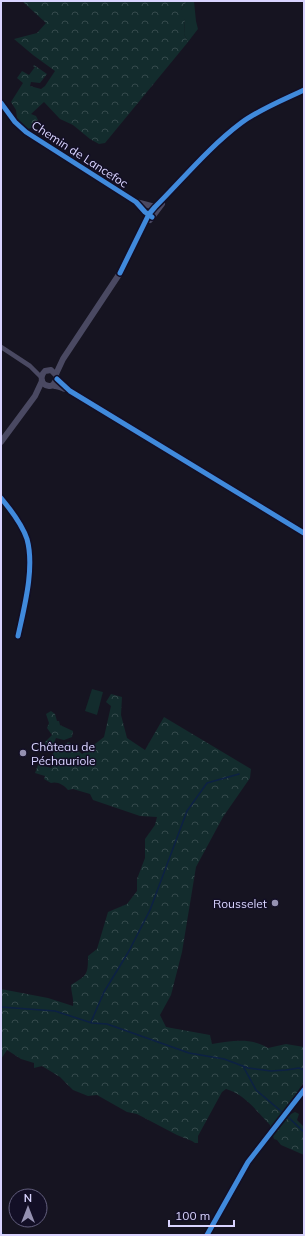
<svg xmlns="http://www.w3.org/2000/svg" width="305" height="1236" font-family="Mulish,sans-serif">
<style>
.grass{fill:#132c2d}
.forest{fill:url(#forest-crowns)}
.lines{fill:none;stroke-linecap:round;stroke-linejoin:round}
.stream{stroke:#0d2144;stroke-width:1.5}
.minor{stroke:#4a4962;stroke-width:4.5}
.tertiary{stroke:#4a4962;stroke-width:6}
.cycleway-casing{stroke:#130f26;stroke-width:8}
.cycleway{stroke:#408adc;stroke-width:5}
.poi-dot{fill:#9591b1;stroke:#130f26;stroke-width:1.5}
.labels{text-anchor:middle;dominant-baseline:central;stroke-width:3;stroke-linejoin:round;paint-order:stroke}
.street-label{font-size:12px;fill:#d9d4ff;stroke:#130f26}
.poi-label{font-size:12px;fill:#d9d4ff;stroke:#130f26;text-anchor:start}
</style>
<defs>
<pattern id="forest-crowns" width="20" height="18" patternUnits="userSpaceOnUse"><rect width="20" height="18" fill="#132c2d"/><path d="M2 6a3 3 0 1 1 6 0M12 15a3 3 0 1 1 6 0" fill="none" stroke="#354a4c"/></pattern>
</defs>
<rect width="100%" height="100%" fill="#161421"/>
<g class="grass">
<path d="M187,1h7l2,20 2,8 -10,13 -4,-8 1,-15 -4,-3v-6z"/>
<path d="M92,689l11,3 -6,23 -12,-4z"/>
</g>
<g class="forest">
<path d="M22,1h165l-6,9 1,6 3,2 -1,16 4,8 -83,101 -6,1 -9,-5 -17,-14 -13,-6 -16,-17 -13,12 5,2 2,4 -1,3 -3,1v3l-6,2 -11,-11 -1,-8 -5,-8 12,-19 -6,-5 5,-7 7,4 6,-8 -2,-1 1,-1 13,9 -7,9 -9,-1 -1,4 11,3 4,-3 10,-15 -22,-16 -19,-16 23,-6 9,-10z"/>
<path d="M111,694l11,3 -1,18 6,23 18,12 19,-33 87,52 -1,9 -27,39 -27,50 -14,85 -11,43 -11,20 6,12 44,8 2,9c20,-3 38,-7 56,4l18,-4 18,3v35l-23,34 -11,12v-3c-13,-14 -26,-31 -44,-36l-4,3 -24,44v7h-3l-3,-2 -15,-6 -40,-21 -10,-2 -30,-17 -9,1 -15,-6 -13,-13 -18,-11 -8,2v-5l-13,-4 -14,-9 -6,9v-70l47,9 25,8c1,-8 -2,-13 -2,-21 16,-10 17,-10 17,-29l9,-7 11,-37 19,-8 10,-13v-12l8,-21v-19l10,-14 2,-8 -17,-1 -47,-16 -3,-6 -17,-5 -5,1c-4,-5 -11,-9 -17,-7l-7,-4 1,-3 -10,-3 3,-8 14,3 -3,-9 8,-11 12,-6 13,12 22,-17 7,-31 -5,-4z"/>
<path d="M51,711l4,3 2,7h2l1,4 13,6 -1,6 -8,3 -8,-2 -3,7 -7,4 -1,-7 7,-7 -5,-7 2,-5 -3,-9z"/>
<path d="M295,1112l4,2 -2,6 7,7v28l-23,-10 -4,-5 -3,-1 -1,-3 18,-22z"/>
</g>
<g class="lines">
<g class="stream">
<path d="M1,1007l54,4 37,12 15,1 68,24 14,5 35,6 24,9 23,3 15,-1 13,-2 5,2"/>
<path d="M91,1022l13,-30 25,-41 21,-41 37,-99 20,-28 32,-9"/>
<path d="M243,1066l13,24 26,22"/>
<path d="M288,1117l16,15"/>
<path d="M1,1232l3,3"/>
</g>
<g class="minor">
<path d="M1,347l29,19 11,11"/>
<path d="M1,498c10,12 21,26 26,41 8,29 -3,69 -9,97"/>
</g>
<g class="tertiary">
<path d="M1,103l14,19 11,10 110,70 9,10 7,4"/>
<path d="M136,202l19,5 2,3"/>
<path d="M150,220l12,-16"/>
<path d="M120,273l29,-59 6,-7c28,-28 54,-60 86,-84 19,-14 42,-23 63,-33"/>
<path d="M56,374l7,-15 59,-89"/>
<path d="M57,379l13,12 234,142"/>
<path d="M53,385l4,-6 -1,-4 -5,-5 -6,1c-5,5 -5,14 4,15 2,0 4,-1 6,0 3,0 7,2 10,3"/>
<path d="M1,442l34,-46 7,-15"/>
<path d="M207,1235l41,-73 56,-72"/>
</g>
<g class="cycleway-casing">
<g id="cycleway">
<path d="M1,103l14,19 11,10 110,70 9,10 7,5"/>
<path d="M120,273l29,-59 6,-7c28,-28 54,-60 86,-84 19,-14 42,-23 63,-33"/>
<path d="M57,379l13,12 234,142"/>
<path d="M1,498c10,12 21,26 26,41 8,29 -3,69 -9,97"/>
<path d="M207,1235l41,-73 56,-72"/>
</g>
</g>
<use href="#cycleway" class="cycleway"/>
</g>
<g class="poi-dot">
<circle cx="23" cy="753" r="4"/>
<circle cx="275" cy="903" r="4"/>
</g>
<g class="labels">
<g class="street-label">
<text transform="translate(80 154) rotate(33)">Chemin de Lancefoc</text>
</g>
<g class="poi-label">
<text x="31" y="746">Château de<tspan x="31" dy="14">Péchauriole</tspan></text>
<text x="267" y="903" text-anchor="end">Rousselet</text>
</g>
</g>
<rect width="305" height="1236" fill="none" stroke="#d9d4ff" stroke-width="4"/>
<g transform="translate(28 1208)"><circle r="19" fill="#130f26" stroke="#625e7d"/>
<path d="M0-3L7 15L0 10L-7 15Z" fill="#9591b1"/>
<text y="-6" font-size="11" font-weight="bold" text-anchor="middle" fill="#d9d4ff">N</text>
</g>
<path d="M169 1220v6h65v-6" fill="none" stroke="#d9d4ff" stroke-width="2"/>
<text x="175" y="1220" font-size="12" fill="#d9d4ff" stroke="#130f26" stroke-width="3" paint-order="stroke">100 m</text>
</svg>
